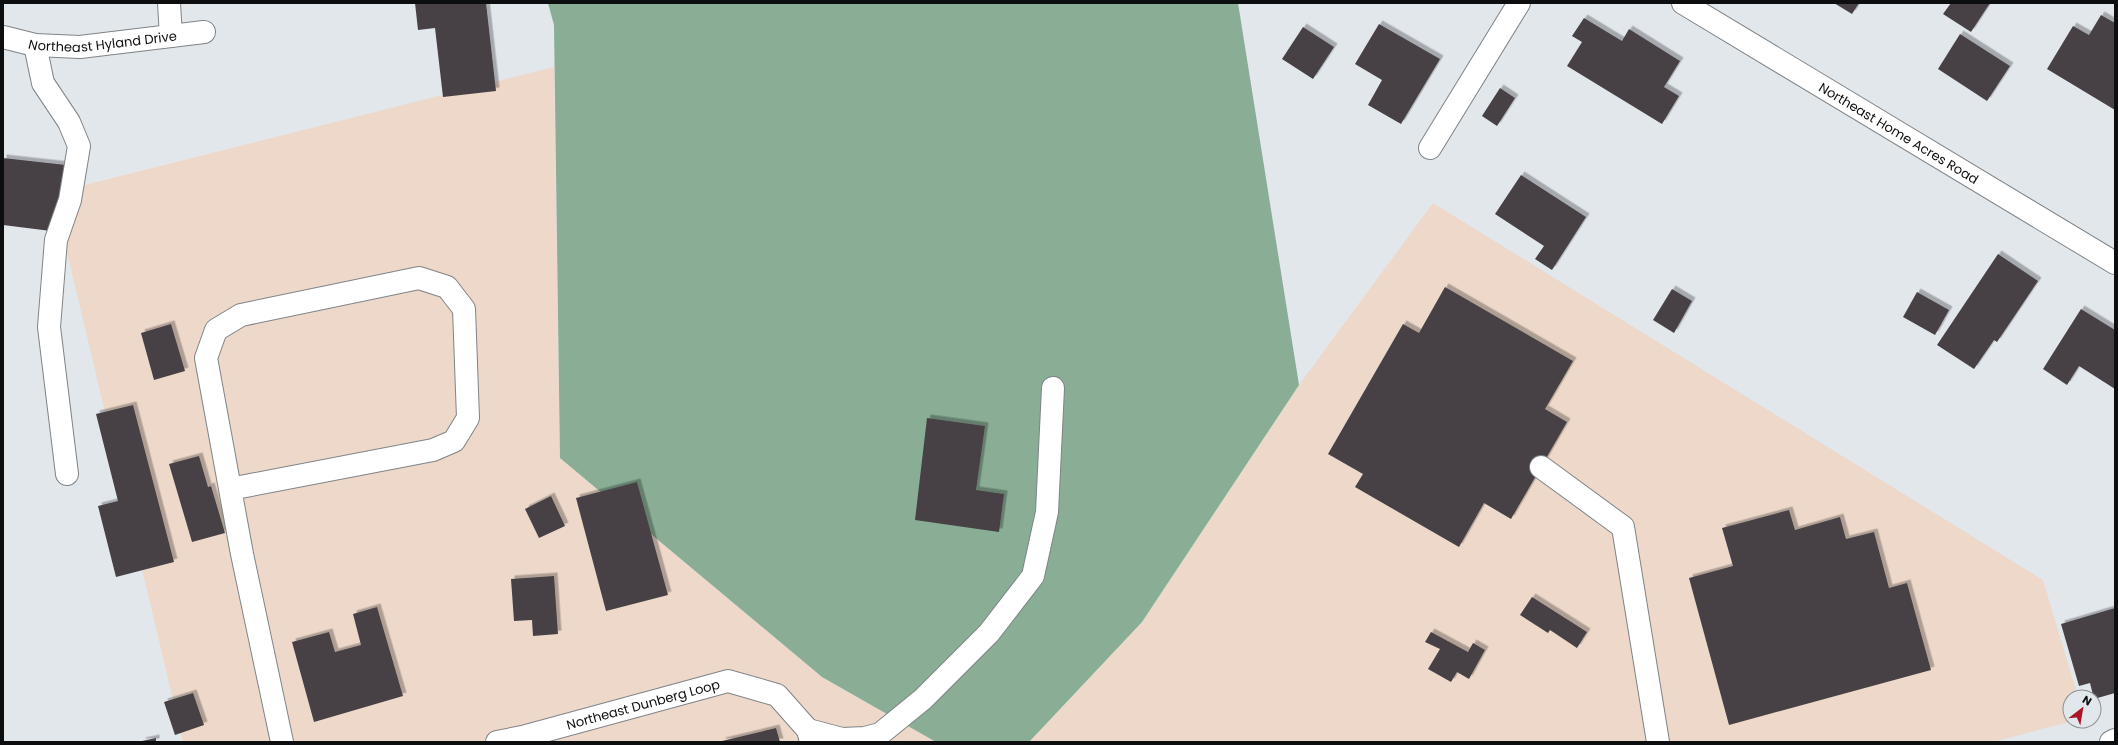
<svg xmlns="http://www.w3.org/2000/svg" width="2118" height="745" font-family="Poppins,sans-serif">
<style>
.industrial{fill:#edd8ca}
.forest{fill:#89ad95}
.building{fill:#464144;filter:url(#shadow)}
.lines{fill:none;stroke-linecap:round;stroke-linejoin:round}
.minor-casing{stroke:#7f8487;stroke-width:24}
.minor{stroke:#fff;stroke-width:22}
.labels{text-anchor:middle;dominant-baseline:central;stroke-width:4;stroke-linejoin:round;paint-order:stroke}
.street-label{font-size:13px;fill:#0c0e0f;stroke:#e2e7ec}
</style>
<defs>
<filter id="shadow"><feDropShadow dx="3.5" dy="-3.5" stdDeviation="0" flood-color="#0004"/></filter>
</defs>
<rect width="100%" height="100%" fill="#e2e7ec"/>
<g class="industrial">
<path d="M554,67l6,391 262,219 114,65h-753l-130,-549z"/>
<path d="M1433,203l610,377 35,117h-8v24h3l-80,21h-964l113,-120 157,-237z"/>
</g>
<path class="forest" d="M548,3h690l61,382 -157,237 -113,120h-93l-114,-65 -262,-219 -6,-433z"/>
<g class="building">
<path d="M415,3h71l10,88 -53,6 -8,-69 -17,2z"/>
<path d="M1834,3h25l-7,11z"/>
<path d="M1951,3h39l-19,29 -28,-18z"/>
<path d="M2101,15l14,8v87l-68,-41 26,-43 16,9z"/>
<path d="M1584,18l38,23 7,-12 51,32 -16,26 15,9 -17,28 -95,-58 15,-24 -10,-6z"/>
<path d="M1379,24l61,35 -39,65 -33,-19 14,-25 -27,-16z"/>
<path d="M1303,27l31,20 -21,32 -31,-20z"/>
<path d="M1960,34l50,32 -23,35 -49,-32z"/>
<path d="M1500,88l15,10 -18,28 -15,-10z"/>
<path d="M3,158l63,7 -7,67 -56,-7z"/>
<path d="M1521,175l65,42 -34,53 -17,-11 9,-13 -49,-32z"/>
<path d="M1998,254l40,27 -41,61 -3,-2 -20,29 -37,-24z"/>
<path d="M1445,287l128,74 -28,48 22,13 -56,97 -27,-16 -25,44 -104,-60 8,-13 -35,-20 75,-130 16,9z"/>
<path d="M1672,289l20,12 -18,32 -21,-13z"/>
<path d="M1917,292l32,18 -14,25 -32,-18z"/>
<path d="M2081,309l34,21v59l-36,-23 -12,19 -24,-16z"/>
<path d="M171,324l14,47 -31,9 -13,-47z"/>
<path d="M133,405l41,157 -58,15 -18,-71 20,-5 -22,-87z"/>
<path d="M927,418l58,8 -9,64 28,4 -5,38 -84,-12z"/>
<path d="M199,456l9,31 3,-1 14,47 -33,9 -23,-78z"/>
<path d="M637,482l31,113 -62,16 -30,-113z"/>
<path d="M551,496l14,30 -26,12 -14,-29z"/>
<path d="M1789,510l6,20 45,-13 6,22 28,-7 15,56 18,-5 24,87 -202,55 -40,-147 44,-12 -11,-38z"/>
<path d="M554,576l4,58 -25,2 -1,-16 -18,1 -3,-42z"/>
<path d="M1532,597l55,35 -10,16 -27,-18 -2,3 -28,-18z"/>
<path d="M377,607l26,89 -89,26 -22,-80 37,-10 6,20 26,-7 -8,-31z"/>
<path d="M2115,608v85l-21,6 -4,-16 -11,3 -18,-62z"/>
<path d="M1431,632l37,20 5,-9 12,7 -16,29 -12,-7 -6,10 -23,-13 12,-20 -15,-7z"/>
<path d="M193,693l11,32 -29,10 -11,-33z"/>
<path d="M776,728l4,14h-58v-1z"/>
<path d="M156,738v4h-14v-1z"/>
</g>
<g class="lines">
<g class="minor-casing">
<g id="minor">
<path d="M169,3l2,33"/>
<path id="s1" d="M1683,3l432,260"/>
<path id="s2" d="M3,37l32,8 45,2 124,-15"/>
<path d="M35,45l8,38 26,39 10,24 -9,54 -14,40 -7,87 18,147"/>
<path d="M1430,148l89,-145"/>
<path d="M1541,467l82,60 35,215"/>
<path d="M230,489l203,-39 21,-9 14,-23 -4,-109 -17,-22 -28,-9 -178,37 -25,15 -10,28 36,196 40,188"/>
<path d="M808,730l34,9 23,-1 15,-4 43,-35 66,-66 44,-57 14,-64 6,-124"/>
<path id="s3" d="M497,742l25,-5 206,-56 49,14 31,35 3,12"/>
<path d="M2111,742l4,-2"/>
</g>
</g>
<use href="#minor" class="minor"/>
</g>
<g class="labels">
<g class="street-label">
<text stroke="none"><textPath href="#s2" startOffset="101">Northeast Hyland Drive</textPath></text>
<text stroke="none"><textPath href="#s1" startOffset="252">Northeast Home Acres Road</textPath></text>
<text stroke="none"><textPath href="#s3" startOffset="151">Northeast Dunberg Loop</textPath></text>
</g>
</g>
<rect width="2118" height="745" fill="none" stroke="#0c0e0f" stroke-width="8"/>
<g transform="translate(2082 709) rotate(31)"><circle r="19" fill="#e2e7ec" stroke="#8c9094"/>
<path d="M0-3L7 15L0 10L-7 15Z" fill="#ab1627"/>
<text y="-6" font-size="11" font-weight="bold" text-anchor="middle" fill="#0c0e0f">N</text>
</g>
</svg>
